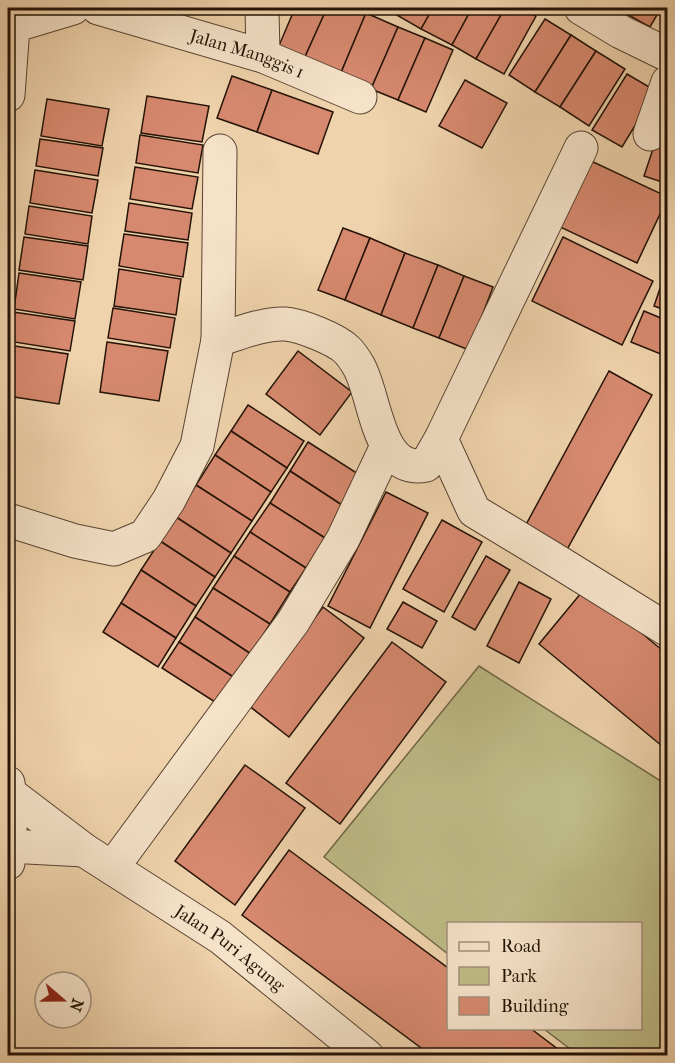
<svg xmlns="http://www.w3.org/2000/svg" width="675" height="1063" font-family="'IM FELL French Canon',serif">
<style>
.green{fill:#bebb86;stroke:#716746;stroke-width:1.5}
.building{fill:#d7896f;stroke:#241306;stroke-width:1.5}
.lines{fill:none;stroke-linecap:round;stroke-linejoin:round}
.minor-casing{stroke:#574330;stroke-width:35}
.minor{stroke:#f5e2c9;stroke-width:33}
.labels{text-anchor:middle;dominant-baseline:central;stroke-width:4.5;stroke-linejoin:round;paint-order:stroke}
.street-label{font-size:18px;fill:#241306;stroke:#f5e2c9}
</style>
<rect width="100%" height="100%" fill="#efd3ac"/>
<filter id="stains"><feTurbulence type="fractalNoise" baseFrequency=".00333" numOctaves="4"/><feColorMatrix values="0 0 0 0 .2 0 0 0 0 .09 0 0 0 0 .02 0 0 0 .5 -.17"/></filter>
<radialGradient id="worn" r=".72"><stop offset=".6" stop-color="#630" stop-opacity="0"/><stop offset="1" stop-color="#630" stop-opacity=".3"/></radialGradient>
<path class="green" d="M479,666l188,119v270h-89l-34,-26 96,-1v-104h-192v30l-124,-97z"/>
<g class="building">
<path d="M295,8h32l-23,51 -26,-11z"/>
<path d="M327,8h27l12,5 -26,62 -36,-16z"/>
<path d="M389,8h44l-12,21 -33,-19z"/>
<path d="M433,8h39l-20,37 -31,-16z"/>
<path d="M472,8h33l-29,51 -24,-14z"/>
<path d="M505,8h16l15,8 -32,58 -28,-15z"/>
<path d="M625,8h36l-11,19 -27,-15z"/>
<path d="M366,13l32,14 -27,62 -31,-14z"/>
<path d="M545,19l26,16 -36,57 -26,-17z"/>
<path d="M398,27l27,11 -27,62 -27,-11z"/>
<path d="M571,35l25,16 -36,56 -25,-15z"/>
<path d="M425,38l28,12 -27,62 -28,-12z"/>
<path d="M596,51l29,18 -36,57 -29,-19z"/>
<path d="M627,74l29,17 -34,56 -30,-17z"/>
<path d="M232,76l40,14 -15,42 -40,-14z"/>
<path d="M465,80l42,23 -25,45 -43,-22z"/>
<path d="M272,90l61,22 -15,42 -61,-22z"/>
<path d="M147,96l62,10 -7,36 -61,-9z"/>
<path d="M47,99l62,10 -7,37 -61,-10z"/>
<path d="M140,135l63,10 -5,28 -62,-10z"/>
<path d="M40,139l63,9 -5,28 -62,-10z"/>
<path d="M655,143l13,5v36l-24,-8z"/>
<path d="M589,160l79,37 -31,66 -79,-37z"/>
<path d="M135,167l63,10 -6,32 -62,-10z"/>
<path d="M35,170l63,10 -6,33 -62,-10z"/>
<path d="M129,203l63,10 -4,27 -63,-9z"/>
<path d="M29,206l63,10 -4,28 -63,-10z"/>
<path d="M343,228l27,10 -25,62 -27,-10z"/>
<path d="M124,234l64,9 -5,34 -64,-11z"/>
<path d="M24,237l64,9 -5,34 -64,-10z"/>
<path d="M563,237l90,44 -31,64 -90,-44z"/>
<path d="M370,238l35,15 -24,62 -36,-15z"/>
<path d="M405,253l33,12 -25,63 -32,-13z"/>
<path d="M438,265l26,11 -25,62 -26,-10z"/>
<path d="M667,268h1v43l-14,-5z"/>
<path d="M119,269l62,10 -5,36 -62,-9z"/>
<path d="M19,273l62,9 -6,37 -61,-10z"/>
<path d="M464,276l29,11 -24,63 -30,-12z"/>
<path d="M113,308l62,10 -5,30 -62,-10z"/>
<path d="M644,311l24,10v36l-37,-15z"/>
<path d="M13,312l62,9 -5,30 -62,-10z"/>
<path d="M107,342l61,9 -9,50 -59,-9z"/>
<path d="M8,345l60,9 -9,50 -51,-8z"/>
<path d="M298,351l54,41 -32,43 -54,-41z"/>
<path d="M609,371l43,24 -88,160 -42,-23z"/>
<path d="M248,405l56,36 -17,27 -56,-37z"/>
<path d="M231,431l56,37 -16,24 -56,-37z"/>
<path d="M308,442l55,35 -18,30 -55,-36z"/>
<path d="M215,455l56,37 -19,29 -56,-36z"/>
<path d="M290,471l55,36 -20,31 -55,-35z"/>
<path d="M196,485l56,36 -21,32 -55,-36z"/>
<path d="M386,492l42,21 -58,115 -42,-22z"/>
<path d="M270,503l55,35 -19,30 -56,-36z"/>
<path d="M176,517l55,36 -16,24 -55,-36z"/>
<path d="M442,520l40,22 -38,70 -41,-23z"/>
<path d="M250,532l56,36 -16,24 -56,-36z"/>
<path d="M160,541l55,36 -19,29 -55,-36z"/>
<path d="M234,556l56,36 -20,32 -57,-36z"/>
<path d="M486,556l24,14 -35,60 -23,-13z"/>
<path d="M141,570l55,36 -20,32 -55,-35z"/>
<path d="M519,582l32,17 -32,64 -32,-17z"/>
<path d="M586,587l82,68v96l-129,-107z"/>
<path d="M213,588l57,36 -19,30 -56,-37z"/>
<path d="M403,602l34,19 -15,27 -35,-19z"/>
<path d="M121,603l55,35 -18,29 -55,-35z"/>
<path d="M323,607l41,31 -75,99 -41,-32z"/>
<path d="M195,617l56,37 -16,24 -56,-36z"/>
<path d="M179,642l56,36 -17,26 -56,-36z"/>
<path d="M392,642l54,40 -106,142 -54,-41z"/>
<path d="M245,765l60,43 -70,97 -60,-44z"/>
<path d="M289,850l159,118v60h82l37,28h-135l-190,-141z"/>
</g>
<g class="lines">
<g class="minor-casing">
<g id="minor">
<path id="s1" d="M98,8l165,48 97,41"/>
<path d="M262,8l1,48"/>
<path d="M581,8l40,24 47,23"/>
<path d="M8,95l5,-69 60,-18"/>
<path d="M650,134l18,-52"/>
<path d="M220,151l-2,189c19,-6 46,-17 67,-16 15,1 51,15 62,26 4,4 8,10 11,15 18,29 18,110 68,100l15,-26 140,-291"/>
<path d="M441,439l33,72 86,52 108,67"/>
<path d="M8,520l67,21 39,8 31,-13 24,-36 28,-54 21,-106"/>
<path d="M8,783c4,26 2,54 0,80"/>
<path id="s2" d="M9,793l75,57 136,87 147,119"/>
<path d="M8,846l76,4"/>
<path d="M112,868l181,-246 50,-83 44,-93"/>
</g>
</g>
<use href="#minor" class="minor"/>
</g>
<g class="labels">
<g class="street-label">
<text stroke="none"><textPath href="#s1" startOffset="156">Jalan Manggis 1</textPath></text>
<text stroke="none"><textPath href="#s2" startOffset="270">Jalan Puri Agung</textPath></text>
</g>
</g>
<rect width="675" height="1063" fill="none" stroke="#efd3ac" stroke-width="30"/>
<rect x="9" y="9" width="657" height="1045" fill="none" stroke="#241306" stroke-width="3"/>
<rect x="15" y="15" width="645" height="1033" fill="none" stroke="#241306" stroke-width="1.5"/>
<rect x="447" y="922" width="195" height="108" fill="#f5e2c9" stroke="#a18f7b" stroke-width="1.5"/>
<rect x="459" y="942" width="30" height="9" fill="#f5e2c9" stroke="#a18f7b" stroke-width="1.5"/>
<text x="501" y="952" font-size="18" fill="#241306">Road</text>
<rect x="459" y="967" width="30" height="18" fill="#bebb86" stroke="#a18f7b" stroke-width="1.5"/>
<text x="501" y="982" font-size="18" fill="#241306">Park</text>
<rect x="459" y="997" width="30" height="18" fill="#d7896f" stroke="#a18f7b" stroke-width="1.5"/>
<text x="501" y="1012" font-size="18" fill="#241306">Building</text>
<g transform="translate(63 1000) rotate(110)"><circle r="28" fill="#f5e2c9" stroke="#a18f7b" stroke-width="1.5"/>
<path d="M0-4.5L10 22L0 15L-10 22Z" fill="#8f2418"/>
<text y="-9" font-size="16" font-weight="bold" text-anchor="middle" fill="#241306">N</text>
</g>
<rect width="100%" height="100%" filter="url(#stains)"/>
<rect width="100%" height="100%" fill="url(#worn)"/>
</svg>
